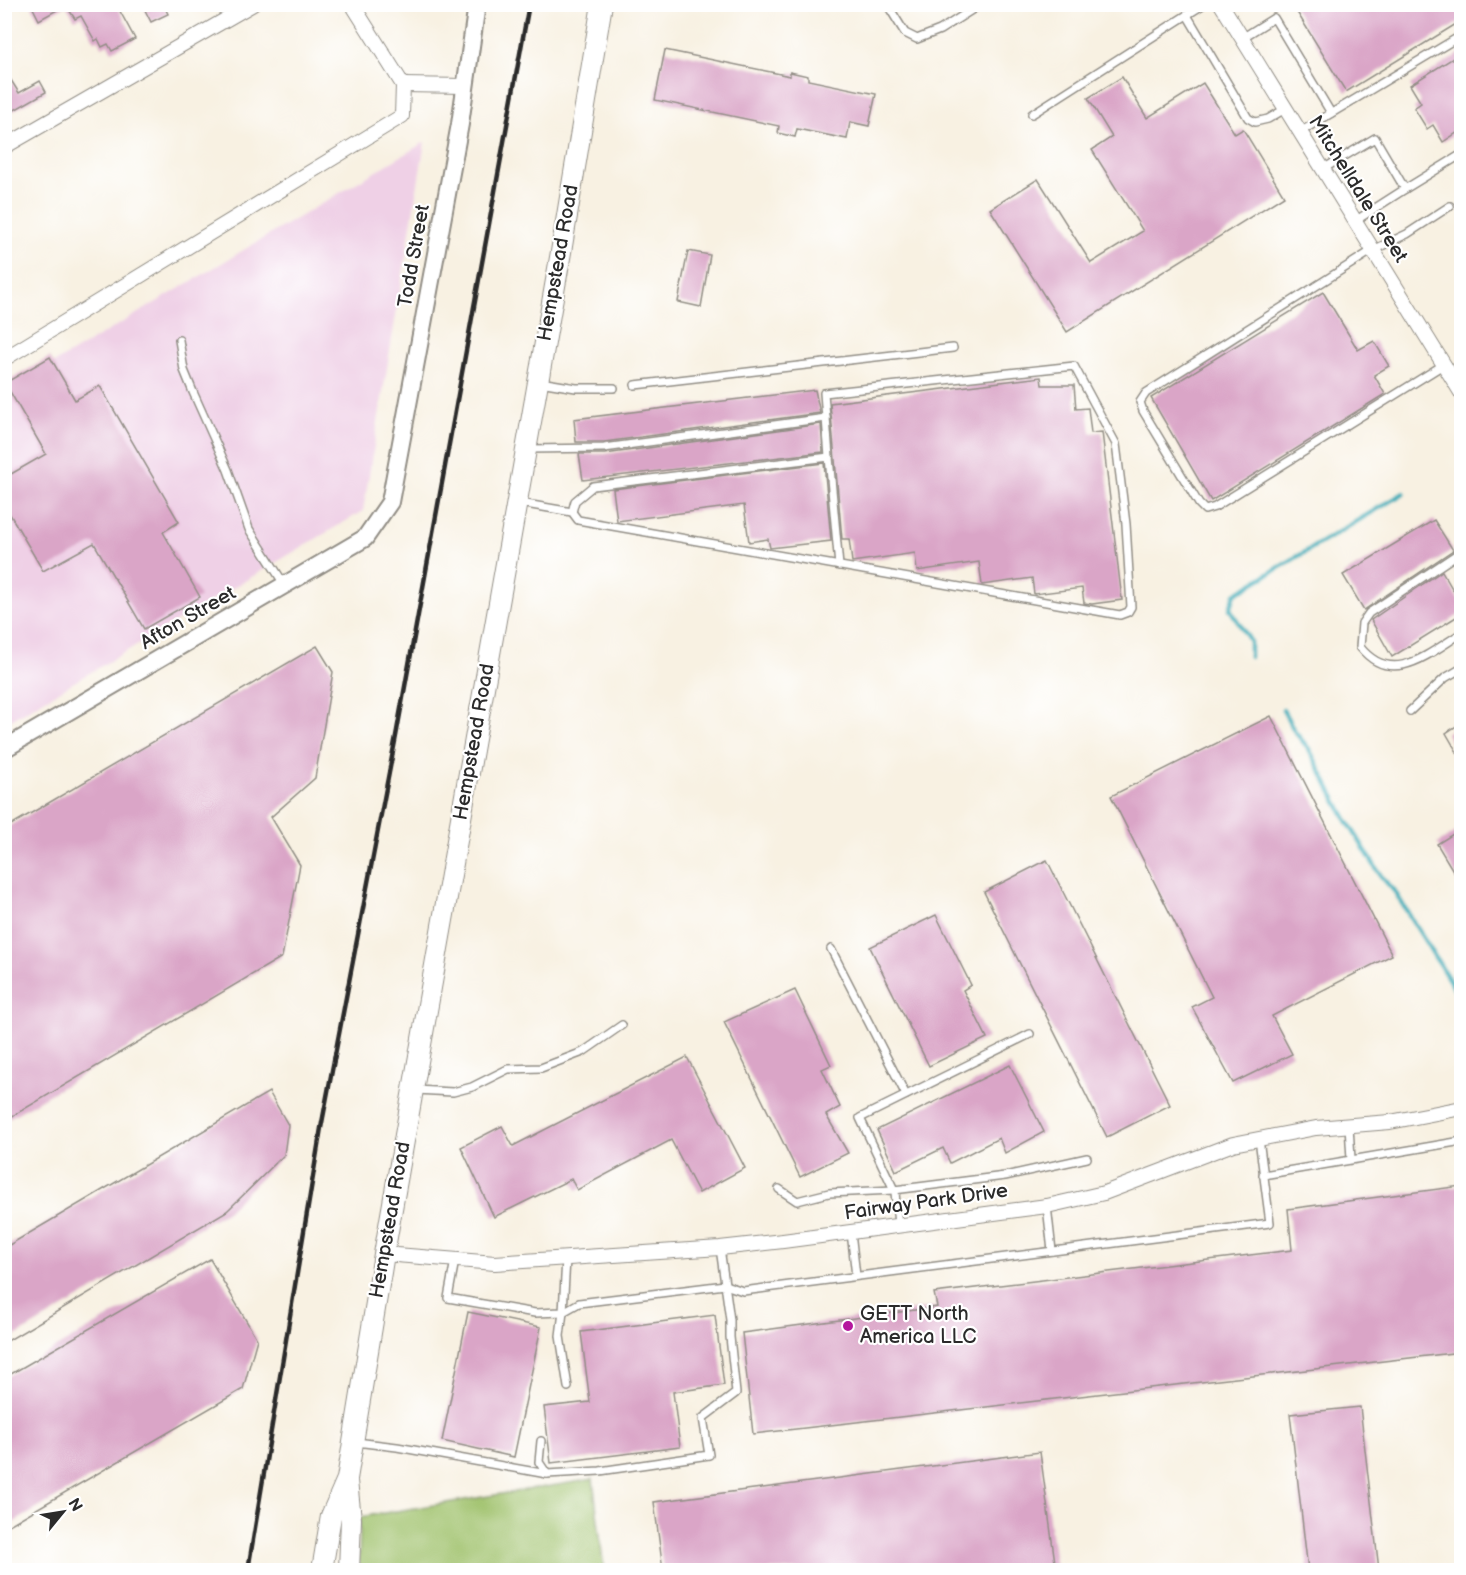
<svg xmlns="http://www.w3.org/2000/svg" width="1466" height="1575" font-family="'Balsamiq Sans',sans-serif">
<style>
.built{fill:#efd0e6}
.green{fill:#9fc16a;stroke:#65764a;stroke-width:1.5}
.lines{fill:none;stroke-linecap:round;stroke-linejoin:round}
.stream{stroke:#3dadb9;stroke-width:4.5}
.building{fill:#daa5c7}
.service-casing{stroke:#928e86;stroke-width:10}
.minor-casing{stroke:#928e86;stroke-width:16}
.tertiary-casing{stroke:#928e86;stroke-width:20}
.secondary-casing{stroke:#928e86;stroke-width:22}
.service{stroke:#fff;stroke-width:7}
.minor{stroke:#fff;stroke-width:14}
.tertiary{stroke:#fff;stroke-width:16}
.secondary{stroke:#fff;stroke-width:20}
.rail{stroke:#2b2b2b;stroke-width:4.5}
.poi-dot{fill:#b5179e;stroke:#fff;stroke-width:2}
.labels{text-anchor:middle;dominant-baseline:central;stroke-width:4.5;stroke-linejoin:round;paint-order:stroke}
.street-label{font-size:20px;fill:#2b2b2b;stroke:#fff}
.poi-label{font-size:20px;fill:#2b2b2b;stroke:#fff;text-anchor:start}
</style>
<rect width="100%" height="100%" fill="#fff"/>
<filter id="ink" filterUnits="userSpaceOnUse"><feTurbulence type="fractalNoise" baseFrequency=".0167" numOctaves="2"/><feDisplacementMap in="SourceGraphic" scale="12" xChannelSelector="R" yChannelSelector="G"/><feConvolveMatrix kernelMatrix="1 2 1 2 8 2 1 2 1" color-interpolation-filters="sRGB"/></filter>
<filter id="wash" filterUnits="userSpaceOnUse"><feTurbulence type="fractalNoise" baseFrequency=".008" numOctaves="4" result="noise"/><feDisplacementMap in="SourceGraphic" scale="24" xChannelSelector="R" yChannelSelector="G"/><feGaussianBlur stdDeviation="1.35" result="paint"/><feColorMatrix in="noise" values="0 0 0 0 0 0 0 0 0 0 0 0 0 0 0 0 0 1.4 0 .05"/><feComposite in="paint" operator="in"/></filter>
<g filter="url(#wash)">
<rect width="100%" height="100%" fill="#f8f1e2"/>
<path class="built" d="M425,142l-62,369 -358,212 -1,-330z"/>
<path class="green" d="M593,1479l11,91h-245l1,-53z"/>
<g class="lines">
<g class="stream">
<path d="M1250,657v-16l-20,-32 5,-15 169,-101"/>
<path d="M1283,710l12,22 14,17 37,70 35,57 14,16 67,109"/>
</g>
</g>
<g id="blocks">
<g class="building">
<path d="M31,4h85l19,35 -23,12 -4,-7 -6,3 -4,-8 -3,2 -14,-25 -6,3 -9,-14 -27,15z"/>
<path d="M156,4h7l5,10 -17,8 -6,-12z"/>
<path d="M1292,4h169v17l-115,71z"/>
<path d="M665,50l125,26v-4l18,4v4l68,14 -7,32 -19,-4 -3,17 -50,-10 -2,8 -17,-4 1,-7 -124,-26z"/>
<path d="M1461,53v77l-18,12 -10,-17 -6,4 -13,-21 7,-5 -11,-18z"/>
<path d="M4,69l15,24 21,-12 6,11 -42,24z"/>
<path d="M1122,77l25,41 56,-35 32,51 8,-5 41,67 -217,136 -77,-123 48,-30 53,84 52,-32 -51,-81 20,-13 -24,-39z"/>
<path d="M688,251l22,4 -9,52 -23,-5z"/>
<path d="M1323,292l35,58 16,-9 15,25 -15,9 11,19 -174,107 -60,-103z"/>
<path d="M50,357l25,43 25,-14 79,136 -16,10 37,65 -56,32 -50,-86 -51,28 -39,-67v-26l42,-24 -41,-71z"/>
<path d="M1041,377l1,8h32l2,24 12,-1 3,25 11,-1 20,168 -30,4 -8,-1 -2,-15 -48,6 -2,-16 -50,7 -3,-23 -62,9 -2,-18 -63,9 -3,-23h-7l-12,-136z"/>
<path d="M815,390l5,23 -216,29h-28l-2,-23z"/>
<path d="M821,424l2,28 -240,28 -4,-26h26z"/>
<path d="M824,463l7,78 -61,7 -2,-9 -19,3 -5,-37 -127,16 -4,-32z"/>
<path d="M1434,520l19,30 -89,60 -21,-35z"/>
<path d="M1442,571l19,33v10l-69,43 -21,-37z"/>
<path d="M317,646l16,26 -18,106 -44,39 29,48 -18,92 -278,164v-292z"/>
<path d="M1271,716l121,239 -120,61 20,38 -59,29 -41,-76 20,-10 -101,-201z"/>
<path d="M1461,723v36l-15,-26z"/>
<path d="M1461,829v55l-24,-40z"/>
<path d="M1047,860l123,245 -63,32 -123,-245z"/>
<path d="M936,915l35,70 -8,5 24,48 -58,28 -59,-119z"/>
<path d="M795,990l36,75 -9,4 18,38 -14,8 22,38 -48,24 -76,-155z"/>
<path d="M687,1057l58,111 -46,25 -28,-53 -94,50 -6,-11 -77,38 -33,-70 41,-21 11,20z"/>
<path d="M1010,1065l34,67 -39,21 -6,-15 -49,25 -7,-15 -47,23 -19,-41z"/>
<path d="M269,1092l19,33 -4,30 -57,56 -223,132v-95z"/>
<path d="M1461,1186v166l-708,82 -11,-101 195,-26 -3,-14 358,-43 -4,-41z"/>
<path d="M210,1259l47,80 -14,50 -239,139v-150z"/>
<path d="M468,1312l73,15 -27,130 -72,-16z"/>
<path d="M715,1315l9,70 -51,7 7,55 -129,16 -7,-56 46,-5 -9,-70z"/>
<path d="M1360,1407l19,163h-71l-18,-156z"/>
<path d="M1040,1452l16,118h-393l-9,-68z"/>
</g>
</g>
</g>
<g filter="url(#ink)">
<use href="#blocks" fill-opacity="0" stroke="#928e86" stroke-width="1.5"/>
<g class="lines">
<g class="service-casing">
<g id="service">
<path d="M887,4l18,29 12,6 23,-9 41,-26"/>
<path d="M1187,15l61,103 7,4 13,-3 17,-10"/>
<path d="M1242,38l32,-20 57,95"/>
<path d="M1032,114l172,-110"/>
<path d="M1300,132l162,-97"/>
<path d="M1323,169l52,-31 30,51 -50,32"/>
<path d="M1405,189l57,-35"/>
<path d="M179,340l5,30 9,22 35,78 21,59 35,55"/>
<path d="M1443,365l-228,142 -10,3 -6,-6 -56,-93 -3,-9 6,-9 227,-143 34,-16 43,-28"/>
<path d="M540,382l36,6h38"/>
<path d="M635,385l318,-37"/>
<path d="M826,418l3,39"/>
<path d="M520,503l52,9 6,8 542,95 8,-3 3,-5 -5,-83 -10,-80 -42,-78 -250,27 2,25 -222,30 -75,1"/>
<path d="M572,512l3,-11 18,-15 236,-29 10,109"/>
<path d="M1462,551l-93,62 -7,10 -2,24c32,40 68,7 102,-14"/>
<path d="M1410,711l35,-33 17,-10"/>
<path d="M831,949l75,146"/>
<path d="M416,1090l37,2 19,-5 36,-18 33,-1 42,-16 39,-27"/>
<path d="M1349,1126l2,33"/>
<path d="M1263,1175l199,-34"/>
<path d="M779,1189l18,12 32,-8 65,-3 111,-14 82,-18"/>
<path d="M1047,1206l5,45"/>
<path d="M898,1225l-3,-33 -35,-74 170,-84"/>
<path d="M851,1232l5,44"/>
<path d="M455,1260l-7,38 87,15 28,-1 3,-53"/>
<path d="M568,1387l-8,-51 3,-24 16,-9 146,-18 18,6 527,-68 -11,-84"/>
<path d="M541,1441l-2,21 8,12 53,-3 109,-16 -6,-37 33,-25 -6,-56v-17l-10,-72"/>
<path d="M356,1442l41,5 150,27"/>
</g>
</g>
<g class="minor-casing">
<g id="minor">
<path d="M1221,4l241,390"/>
<path d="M403,85l62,1"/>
<path d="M4,147l249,-143"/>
<path d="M4,359l398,-243 1,-31 -51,-81"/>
<path d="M384,1254l111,9 225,-15 63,-7 264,-35 57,-13 129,-49 83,-16 74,-6 72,-14"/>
</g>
</g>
<g class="tertiary-casing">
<path id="tertiary" d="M4,749l361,-211 25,-36 70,-378 17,-120"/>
</g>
<g class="secondary-casing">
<g id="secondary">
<path d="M347,1481l4,38 -2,51"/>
<path d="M322,1570l9,-54 16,-37 37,-225 177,-1002 41,-248"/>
</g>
</g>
<use href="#service" class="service"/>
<use href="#minor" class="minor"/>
<use href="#tertiary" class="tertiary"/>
<use href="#secondary" class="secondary"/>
<path class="rail" d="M248,1570l73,-442 75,-392 133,-732"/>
</g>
</g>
<circle class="poi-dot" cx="848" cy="1326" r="6"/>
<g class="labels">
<g class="street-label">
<text transform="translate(1358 189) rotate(58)">Mitchelldale Street</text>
<text transform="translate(414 256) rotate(-80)">Todd Street</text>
<text transform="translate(558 263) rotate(-80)">Hempstead Road</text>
<text transform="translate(188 618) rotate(-30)">Afton Street</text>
<text transform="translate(474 742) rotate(-80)">Hempstead Road</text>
<text transform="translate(926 1202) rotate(-8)">Fairway Park Drive</text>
<text transform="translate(390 1220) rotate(-80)">Hempstead Road</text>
</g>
<g class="poi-label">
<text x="860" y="1314">GETT North<tspan x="860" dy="23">America LLC</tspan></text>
</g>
</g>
<rect width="1466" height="1575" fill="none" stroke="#fff" stroke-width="24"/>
<g transform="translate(63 1512) rotate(60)" stroke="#ffffff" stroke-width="4.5" paint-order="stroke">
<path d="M0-4.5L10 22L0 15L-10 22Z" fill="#2b2b2b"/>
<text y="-9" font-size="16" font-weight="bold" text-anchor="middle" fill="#2b2b2b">N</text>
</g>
</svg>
